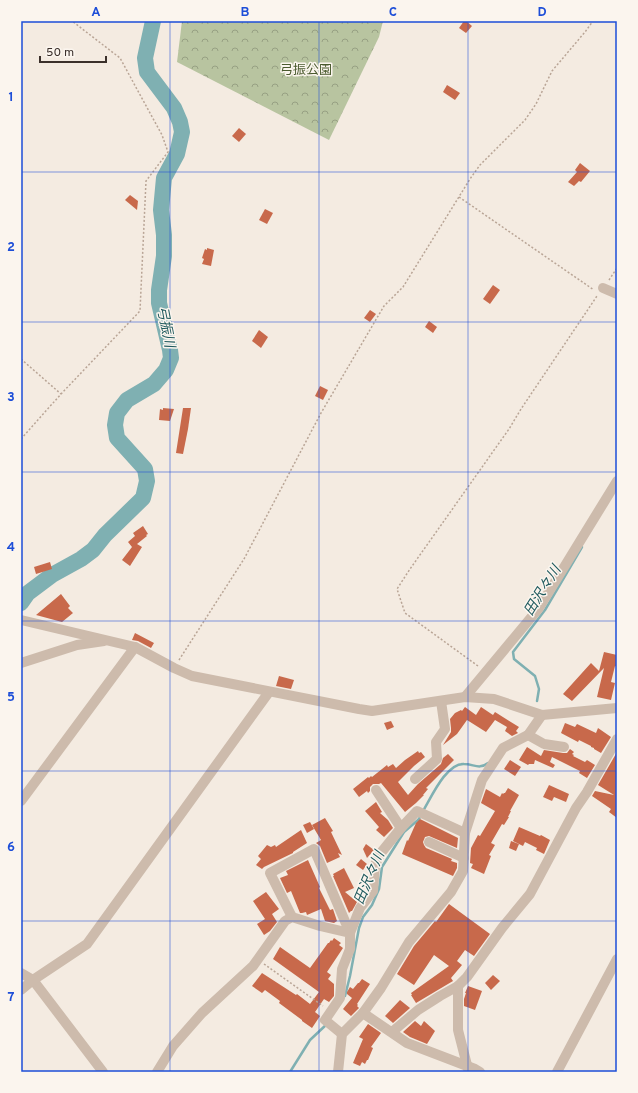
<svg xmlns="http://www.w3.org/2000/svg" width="638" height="1093" font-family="Overpass,'Noto Sans JP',sans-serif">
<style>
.park{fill:url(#park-crowns)}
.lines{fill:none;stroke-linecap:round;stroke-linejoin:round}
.stream{stroke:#7fb0b2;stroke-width:2.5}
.river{stroke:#7fb0b2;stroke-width:16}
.building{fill:#c8694b}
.path{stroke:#b9a596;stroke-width:1.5;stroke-dasharray:2 2;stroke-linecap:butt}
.minor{stroke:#cdbbac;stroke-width:10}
.grid{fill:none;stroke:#1d4ed8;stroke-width:1;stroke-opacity:0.55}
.labels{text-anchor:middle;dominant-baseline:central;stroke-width:3;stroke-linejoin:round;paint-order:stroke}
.park-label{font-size:13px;fill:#4a5a2e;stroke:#fbf5ee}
.water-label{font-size:14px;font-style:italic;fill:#1f5a5e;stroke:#fbf5ee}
.neatline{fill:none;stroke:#1d4ed8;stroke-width:1.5}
.grid-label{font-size:13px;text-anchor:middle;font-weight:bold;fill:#1d4ed8}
</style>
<defs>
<pattern id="park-crowns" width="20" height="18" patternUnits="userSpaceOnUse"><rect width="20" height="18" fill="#b8c4a0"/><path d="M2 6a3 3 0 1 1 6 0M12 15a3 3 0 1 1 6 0" fill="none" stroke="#97a083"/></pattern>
</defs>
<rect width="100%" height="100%" fill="#f4ebe1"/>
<path class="park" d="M182,21h201l-4,16 -50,103 -152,-78z"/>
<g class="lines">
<g class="stream">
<path d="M537,701l2,-12 -4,-13 -21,-17 -1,-7 32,-42 37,-63"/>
<path d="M423,811c8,-13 23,-48 41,-47 10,0 15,6 24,-1"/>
<path d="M345,996l5,-20 9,-48 4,-11 9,-12 7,-16 3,-22 22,-35 14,-12 3,-4"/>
<path d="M290,1072l20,-32 17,-16"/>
</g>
<path class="river" d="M21,603l7,-10 24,-18 29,-16 12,-9 12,-15 38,-37 4,-17 -2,-12 -28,-31 -2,-13 2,-12 10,-13 27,-16 12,-14 5,-12 -1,-8 -11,-47v-13l5,-34v-21l-3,-25 3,-32 13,-24 5,-22 -2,-10 -6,-14 -27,-36 -2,-14 8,-37"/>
</g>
<g class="building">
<path d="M464,21h2l6,5 -6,7 -7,-5z"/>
<path d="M447,85l13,8 -5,7 -12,-8z"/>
<path d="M239,128l7,6 -7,8 -7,-6z"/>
<path d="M580,163l10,8 -9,11 -2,-1 -5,5 -6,-4 9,-10 -2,-2z"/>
<path d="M130,195l8,6 -1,9 -12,-10z"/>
<path d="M265,209l8,4 -6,11 -8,-4z"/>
<path d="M207,248l7,2 -3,16 -9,-2 2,-5 -2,-1 3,-9 2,1z"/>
<path d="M493,285l7,5 -10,14 -7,-5z"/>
<path d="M370,310l6,4 -6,8 -6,-4z"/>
<path d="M429,321l8,6 -4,6 -8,-6z"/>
<path d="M259,330l9,7 -7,11 -9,-7z"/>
<path d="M320,386l8,4 -5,10 -8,-4z"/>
<path d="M163,408l11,1 -4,12 -11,-1 1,-11 3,1z"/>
<path d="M183,408h8l-3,21 -5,25 -7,-1z"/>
<path d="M143,526l5,8 -2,1 1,1 -10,8 5,3 -12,19 -8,-6 10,-13 -4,-5 7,-6 -2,-3z"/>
<path d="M50,562l2,7 -16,5 -2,-7z"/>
<path d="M61,594l9,12 -2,2 5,5 -11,9 -26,-7z"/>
<path d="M135,633l19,10 -3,5 -13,-7 -6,-1z"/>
<path d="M604,652l13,3v12l-2,-1 -4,16 4,1 -4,17 -14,-3 7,-29 -32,33 -9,-7 28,-31 8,8z"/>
<path d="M279,676l15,4 -3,9 -15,-3z"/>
<path d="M465,707l11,8 5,-8 12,8 2,-3 24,15 -3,4 2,2 -6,3 -7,-5 2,-4 -12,-7 -9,12 -19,-12 -10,14 -14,11 8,-13v-4l-1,-9 5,-6 6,-3 1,1z"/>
<path d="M391,721l3,6 -7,3 -3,-7z"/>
<path d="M565,723l10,4 2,-3 19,9 2,-5 13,9 -10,16 -7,-4v-1l-3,-1v-1l-12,-6 -1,2 -17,-9z"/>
<path d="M527,747l14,9 3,-6 19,3h4l3,-4 4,3 -2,2 2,1 -1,1 12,6 2,-2 8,5 -8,13 -8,-5 1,-2 -28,-14 -2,5 5,3 -2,3 -18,-8 -1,4h-5l-1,1 -9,-5z"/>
<path d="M418,751l1,2 2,-1 4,5 -11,9 -16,16 10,13 10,-11 23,-20 2,-6 5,-4 6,6 -28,28 2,1 -5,6h1l-8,8 -11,9 -24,-29 -2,1h-6l-3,3v4l-2,2 -1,-2 -8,6 -6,-8 15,-12 1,1 2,-2 1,1 15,-12 1,2 5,-3 3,4 9,-8z"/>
<path d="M617,752v66l-8,-6 2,-3 -19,-13 3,-5 19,4 -16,-10z"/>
<path d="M510,760l11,7 -6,9 -11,-7z"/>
<path d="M549,785l20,9 -3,8 -12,-5 -2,4 -9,-4z"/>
<path d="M508,788l11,7 -9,16h1l-3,6h1l-5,8 -2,-1 -11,19 4,2 -6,10 2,1 -7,18 -13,-6 2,-4 -3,-1 1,-15 7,-13 2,1 15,-25 -14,-8 5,-14 14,8 2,-4 1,1 1,-1h1z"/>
<path d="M376,802l6,10 -2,1 8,7 5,8 -9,9 -8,-7 3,-3 -14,-16z"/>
<path d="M325,818l8,13 -2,1 11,23 -4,-2 2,4 -13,6 -7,-17 -4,-3 5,-3 -9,-15z"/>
<path d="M420,819l38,19 -1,10 -28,-12 -4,1 -2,5 1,3 2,3 26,11 -1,2 6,2v5l-4,8 -51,-22 5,-14 1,1 8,-18z"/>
<path d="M310,822l4,7 -7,4 -4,-8z"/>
<path d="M519,827l21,9 1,-1 9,5 -6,14 -8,-4 1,-2 -12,-6 -2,4 -10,-5z"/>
<path d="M301,830l6,13 -14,9v1l-29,14 -2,2 -6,-4 5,-6 -3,-3 9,-11 4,2 4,-2 1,2z"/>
<path d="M511,841l8,3 -3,7 -7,-3z"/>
<path d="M366,844l8,6 -7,8 -4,-9z"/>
<path d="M361,859l6,5 -4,6 -7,-5z"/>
<path d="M308,860l12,27 -1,1 11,22 3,-1 4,12 -3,2 -9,-2 -4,-12 -14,6 -1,-3 -4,1h-2l-9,-22 -4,2 -7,-15 8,-3 -2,-4z"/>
<path d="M344,868l10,20 -9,4 12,10 -5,9h-1l-2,2 -16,-37h1l-1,-2z"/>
<path d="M266,892l13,17 -7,5 5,8 -7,9 -6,4 -7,-11 8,-5 -12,-18z"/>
<path d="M449,904l41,30 -16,22 -9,-6 -8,11 5,4 -11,13 2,3 -37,22 -5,-8h1l-1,-2 38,-27 -15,-11 -20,30 -17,-11 17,-28 21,-25 1,1z"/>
<path d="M334,938l7,5 -2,2 4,3 -16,24 4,3 -3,4 6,5v12l-5,6 -5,-3 -9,13 5,4 -8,12 -10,-7v-1l-23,-17 1,-2 -15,-11 -3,3 -10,-7 10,-13 34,22 1,-1 13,10 9,-12 -46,-33 7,-12 30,21 18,-25h1l2,-3 1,1z"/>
<path d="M493,975l7,6 -9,9 -6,-7z"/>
<path d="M362,979l8,5 -13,20 1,1 -1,1 2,2 -8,8 -8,-7 9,-11 -5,-4v-2l3,-5 3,2 5,-6h1z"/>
<path d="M468,986l14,5 -7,19 -11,-4v-7l2,-6h-1z"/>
<path d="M400,1000l10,8 -17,15 -8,-7z"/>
<path d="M415,1021l6,5 3,-5 11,10 -8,13 -17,-7 -7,-5z"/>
<path d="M368,1024l13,9 -10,14 2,1 -5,12h-1l-2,4 -3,-2 -2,4 -7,-3 10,-24 -4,-2z"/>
</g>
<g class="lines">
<g class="path">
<path d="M459,197l135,93"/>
<path d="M609,280l8,-12"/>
<path d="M21,359l40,35"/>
<path d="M21,439l40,-45 79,-83 6,-130 22,-29 -6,-17 -42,-77 -48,-37"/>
<path d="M179,660l65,-101 77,-146 63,-107 19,-19 67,-108 10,-14 45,-45 11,-16 16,-33 33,-39 8,-11"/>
<path d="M478,666l-73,-53 -8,-24 13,-20 99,-140 12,-20 76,-113"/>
<path d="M264,964l59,42"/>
</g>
<g class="minor">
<path d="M603,288l14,6"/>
<path d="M21,620l114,27 39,21 18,8 167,33 13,2 93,-14 29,2 48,16 75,-7"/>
<path d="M21,663l56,-18 27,-4"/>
<path d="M465,697l74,-89 78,-127"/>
<path d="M528,735l16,9 20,3"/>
<path d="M415,779l22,-20 -1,-17 9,-13 -4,-28"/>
<path d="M376,790l25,38"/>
<path d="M21,801l114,-154"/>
<path d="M429,842l35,16"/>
<path d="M292,917l-22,-44 44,-24 36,84"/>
<path d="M350,933l10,-25 13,-17 2,-26 5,-11 21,-26 16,-17 48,22"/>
<path d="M21,973l12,7 70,92"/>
<path d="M458,986v44l10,39"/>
<path d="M21,990l12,-10 54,-36 182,-252"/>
<path d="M363,1013l18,-25 28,-46 42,-50 12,-21 2,-38 17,-53 21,-32 25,-13 14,-20"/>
<path d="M392,1032l26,-22 22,-14 18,-10 9,-9 35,-49 28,-34 46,-86 11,-16 30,-53"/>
<path d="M157,1072l16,-26 29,-33 51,-47 32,-45 7,-4 28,9 30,7v16l-8,20 -2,29 -15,22 17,14"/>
<path d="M338,1072l4,-38 21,-21 44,30 68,26 5,3"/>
<path d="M557,1072l60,-113"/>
</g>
</g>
<path class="grid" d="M170,21v1051M319,21v1051M468,21v1051M21,172h596M21,322h596M21,472h596M21,621h596M21,771h596M21,921h596"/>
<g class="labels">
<g class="park-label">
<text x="306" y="71">弓振公園</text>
</g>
<g class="water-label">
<text transform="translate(165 327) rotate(79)">弓振川</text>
<text transform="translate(543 591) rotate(-58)">田沢々川</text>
<text transform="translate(370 878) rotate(-67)">田沢々川</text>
</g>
</g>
<rect width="638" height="1093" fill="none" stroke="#fbf5ee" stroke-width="44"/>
<path d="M40 56v6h66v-6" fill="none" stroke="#3b302b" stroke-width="2"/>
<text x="46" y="56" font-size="12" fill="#3b302b" stroke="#fbf5ee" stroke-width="3" paint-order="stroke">50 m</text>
<rect x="22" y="22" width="594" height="1049" class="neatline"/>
<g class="grid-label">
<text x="96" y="16">A</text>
<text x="245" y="16">B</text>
<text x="393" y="16">C</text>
<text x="542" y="16">D</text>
<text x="11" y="101">1</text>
<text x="11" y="251">2</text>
<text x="11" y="401">3</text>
<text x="11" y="551">4</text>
<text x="11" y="701">5</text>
<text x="11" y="851">6</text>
<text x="11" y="1001">7</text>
</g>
</svg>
